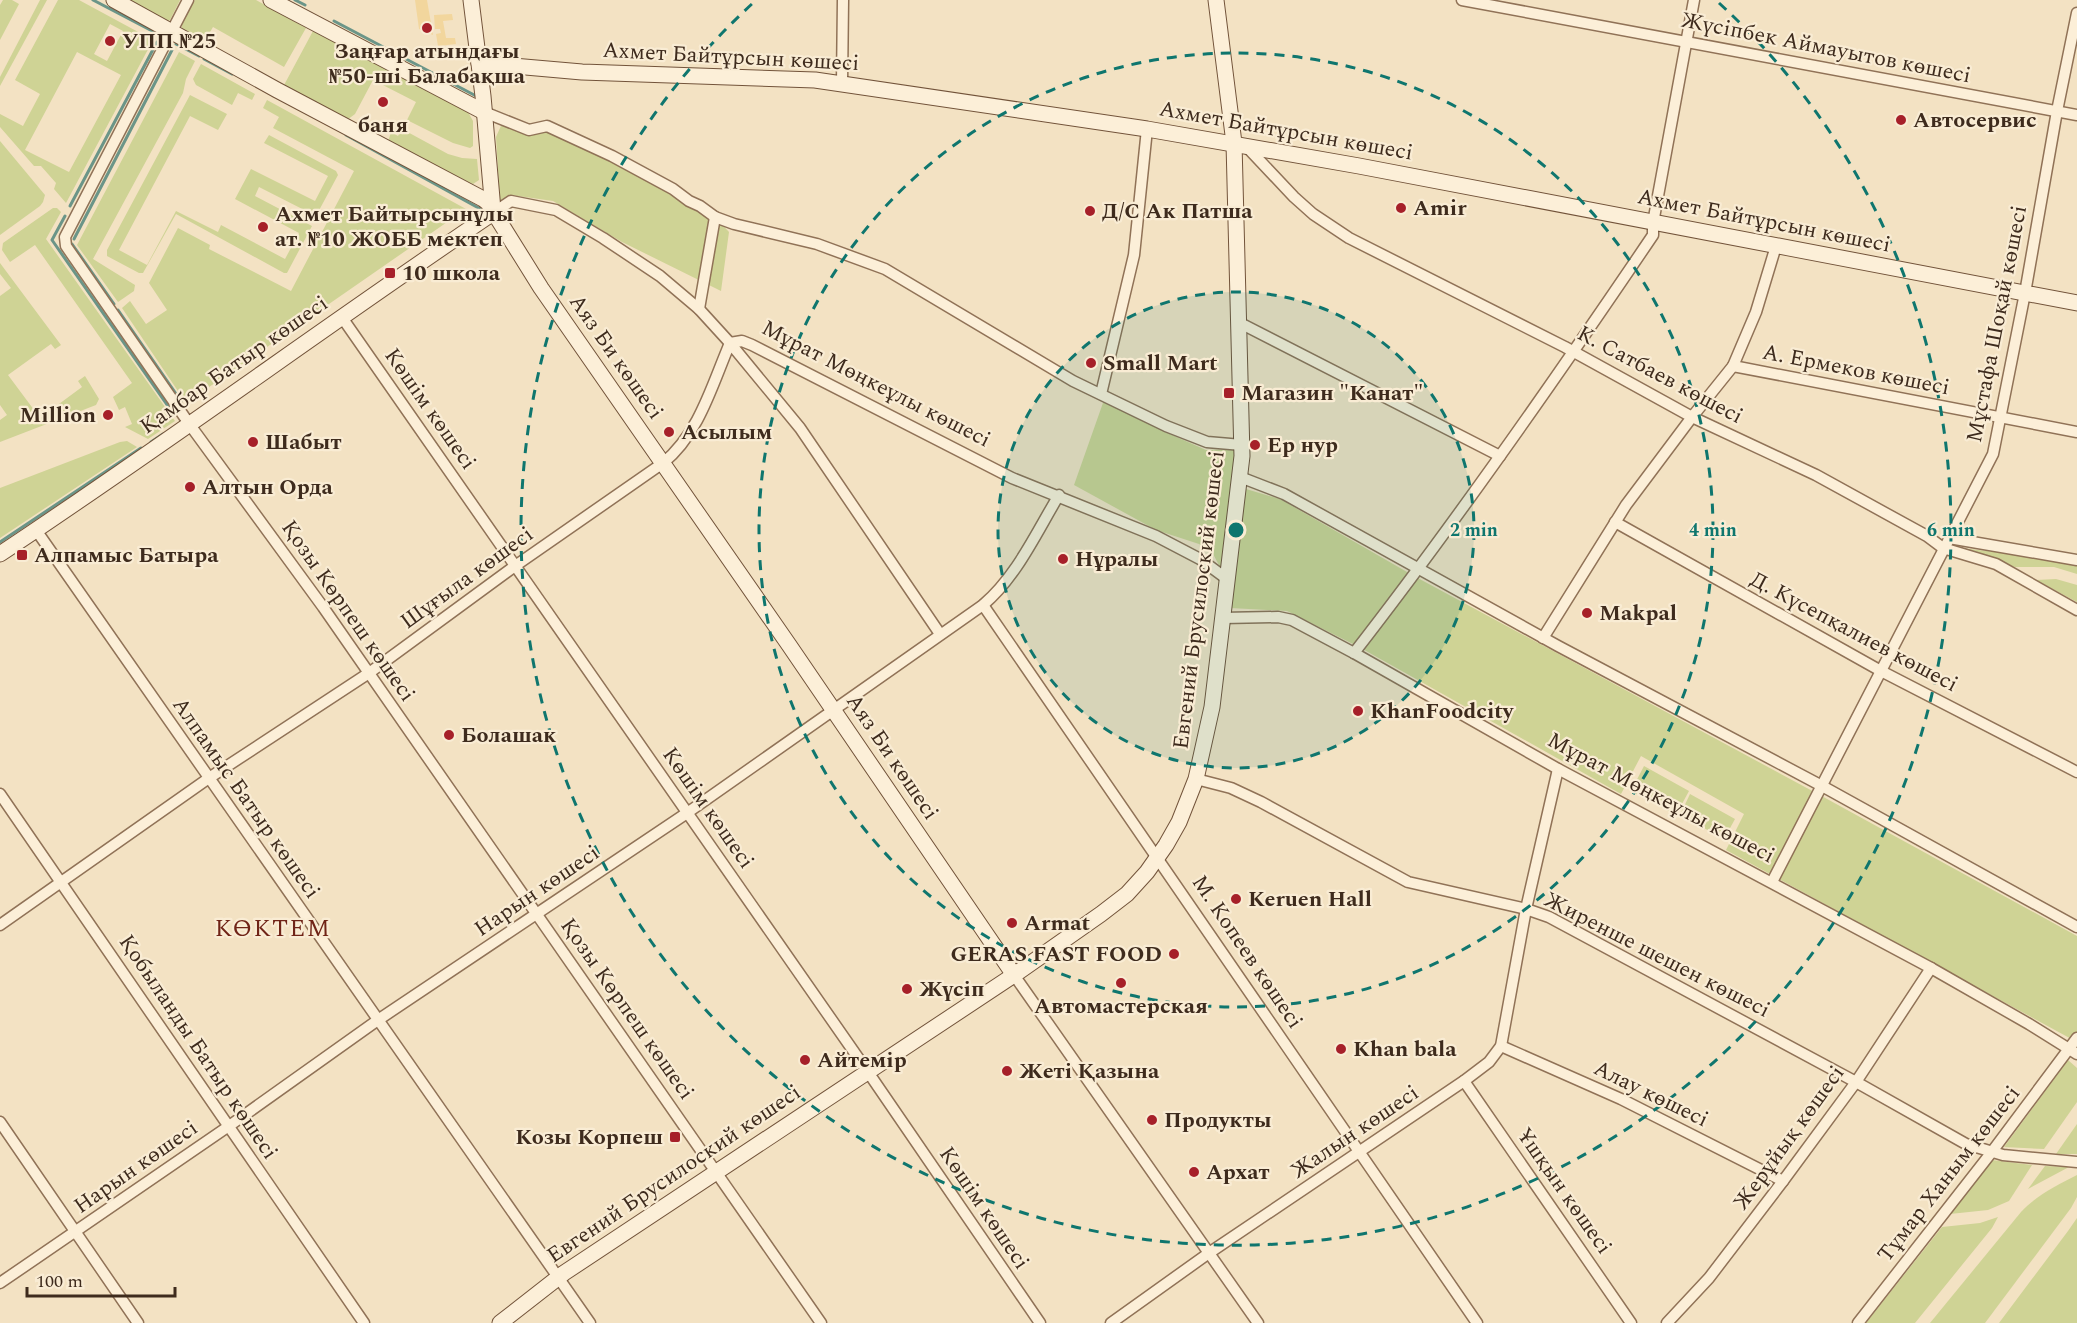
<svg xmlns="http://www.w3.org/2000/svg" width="2077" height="1323" font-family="Spectral,serif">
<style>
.green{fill:#cfd395;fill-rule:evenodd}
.sand{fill:#f2d69d}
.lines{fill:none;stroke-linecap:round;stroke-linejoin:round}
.stream{stroke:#6b9588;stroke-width:3}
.street-casing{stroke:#907257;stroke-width:13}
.secondary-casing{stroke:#72533a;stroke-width:17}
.street{stroke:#fcefd8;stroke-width:10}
.secondary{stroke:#fcefd8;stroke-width:15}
.ring{fill:none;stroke:#0f766e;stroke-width:3;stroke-dasharray:10 8}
.poi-dot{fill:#a62029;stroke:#f9ecd4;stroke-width:2}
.labels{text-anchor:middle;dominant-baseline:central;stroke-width:4.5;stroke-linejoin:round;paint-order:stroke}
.poi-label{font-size:22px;font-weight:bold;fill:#3e2b1d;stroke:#f9ecd4;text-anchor:start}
.street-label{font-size:22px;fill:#3e2b1d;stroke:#f9ecd4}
.neighbourhood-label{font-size:24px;letter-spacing:1.5px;fill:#702417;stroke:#f9ecd4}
.centre{fill:#0f766e;stroke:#f9ecd4;stroke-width:3}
.ring-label{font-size:18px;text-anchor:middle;font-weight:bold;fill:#0f766e;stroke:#f9ecd4;stroke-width:4.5;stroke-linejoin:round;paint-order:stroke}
</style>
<rect width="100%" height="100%" fill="#f3e2c3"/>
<g class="green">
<path d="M3,0h9l7,4 -19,36v-35z"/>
<path d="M40,0h7l-47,86v-9z"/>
<path d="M58,0h21l74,40 -87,163 -12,-14 2,-6 -15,-17h-7l-34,-39v-13l23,12 17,-32 -25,-14zM110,24l13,7 -16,30 -13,-7zM77,52l44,23 -52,97 -44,-22z"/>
<path d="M122,0h58l-10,20 -4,2z"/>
<path d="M195,0h61l50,28 -22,39 -71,-40 -10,17 -21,-13v-8z"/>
<path d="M313,31l155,81 5,9v25l-3,2 -17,-5 -46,-23 9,-18 -43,-22 -18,34 -8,6 -64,-33z"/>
<path d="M179,52l16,9 -9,18 -3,14 -90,166 42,26 -1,6 -16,11 -41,-57z"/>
<path d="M201,64l54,30 -3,6 -14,-7 -6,12 -36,-20 -3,-6z"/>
<path d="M190,95l37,19 -9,16 -28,-14 -71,134 28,15 29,-54 42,21 3,-7 64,34 14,-26 -64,-34 16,-30 64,32 13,-25 -64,-33 5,-8 67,36 2,4 -22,41 -57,-29 -4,9 57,30 -25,47h-3l-108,-59 -33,59h-4l-32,-17v-6z"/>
<path d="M267,100l199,109 -280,194 -64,-95 8,-7 16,23 21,-14 -18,-27 29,-55 32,17 -1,4 82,42 63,-120 -81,-43 6,-11 -16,-9z"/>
<path d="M504,119l25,11 18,-4 168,91 14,15 -8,59 -99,-49 -69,-41 -42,-6 -11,8 -4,-66z"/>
<path d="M402,129l46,25 14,4 15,1 2,21 -6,4 -5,-2 -80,-40 3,-10 7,4z"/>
<path d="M0,141l45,54 -2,7 -3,4 -40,29z"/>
<path d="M53,208h4l4,4 -15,27 129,182 -27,18 -23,-12 7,-3 -7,-17 -6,3 -6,-13 19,-14 -97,-138 -25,17 -8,-12 1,-7z"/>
<path d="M0,263l61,82 -6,4 -4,-5 -43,31 32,43 42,-31 -4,-6 7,-5 14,23 -3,6 -96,37v-22l7,-5 -7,-10v-109l11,-8 -11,-14z"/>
<path d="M1104,400l59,31 43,19 29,-1v18l-14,102 -9,-17 -13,-8 -43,-14 -82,-45z"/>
<path d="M127,441l10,6 -137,91v-50l120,-46z"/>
<path d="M1246,489l34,10 134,77 404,218 259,142v102l-2,3 -349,-191 18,-36 -103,-58 -20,38 -262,-147 -72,-36 -57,-3z"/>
<path d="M1961,548l60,7 56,11v8l-23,-7h-39z"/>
<path d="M2056,579l21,6v17l-41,-22z"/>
<path d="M1644,766l45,25 -13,24 -45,-24z"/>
<path d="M1690,794l45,25 -11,20 -44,-24z"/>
<path d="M2068,1060l9,8v34l-33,47 -40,-2z"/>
<path d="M2077,1124v30h-21z"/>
<path d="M1992,1160l40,5 -23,36 -21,9 -38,4z"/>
<path d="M2045,1166l24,1 -41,22z"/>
<path d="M2077,1175v22l-6,11 -86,115h-55l91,-111c16,-17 36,-27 56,-37z"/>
<path d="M1998,1217l-6,11 -77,95h-49l76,-96 38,-4z"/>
<path d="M2077,1218v105h-78l69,-92z"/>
</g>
<g class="sand">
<path d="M415,0h12l6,35 -14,-6z"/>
<path d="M452,14l1,6 -10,1 3,17h9l1,6 -18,2 -2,-12 5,-1 -1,-4h-5l-1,-14z"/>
</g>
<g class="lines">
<g class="stream">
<path d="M93,0l63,33"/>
<path d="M295,0l10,5"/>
<path d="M334,21l144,76"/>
<path d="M176,44l23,12"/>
<path d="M204,59l28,15"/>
<path d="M346,135l138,76"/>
<path d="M70,206l87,-164"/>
<path d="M65,216l-13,24 118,169"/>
<path d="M74,239l98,-189"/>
<path d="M72,244l42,60"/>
<path d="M118,310l63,91"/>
<path d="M151,442l12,-8"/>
<path d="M0,542l141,-94"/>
</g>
<g class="street-casing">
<g id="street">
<path d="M188,0l-123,237 1,9 124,179 133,182 498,716"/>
<path d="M1462,0l615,115"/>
<path d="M842,83l1,-83"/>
<path d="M484,112l45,18 18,-4 65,30 61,33 16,12 11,5 15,11 19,7 83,20 68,25 188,112 93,45 41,16 35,3"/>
<path d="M1245,145l49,52 19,17 36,24 216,109 127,70 124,58 111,61 16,12 53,16 81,46"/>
<path d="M493,213l18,-12 45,9 47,28 57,38 39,33 31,34 12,-2 10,4 260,133 144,58 44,23 27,20"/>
<path d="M699,309l16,-92"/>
<path d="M341,316l527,756 172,251"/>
<path d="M1238,322l262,134"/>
<path d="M1733,366l344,66"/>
<path d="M1101,394l33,-139 13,-126"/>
<path d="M1240,477l44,17 274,152 264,140 255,141"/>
<path d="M1615,522l266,149 196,101"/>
<path d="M36,530l554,793"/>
<path d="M1949,538l128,22"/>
<path d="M983,605l494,718"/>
<path d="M1223,618l55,-1 14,3 62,33 204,116 373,199 98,56 48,30"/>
<path d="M1543,638l83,-133 66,-88 41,-51 23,-54 20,-66"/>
<path d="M1354,653c105,-135 203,-276 299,-418v-12l41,-223"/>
<path d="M1196,779l35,9 30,14 147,80 118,27 23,8 307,165 110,62 37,11 74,7"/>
<path d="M0,794l364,529"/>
<path d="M1772,882l221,-428 32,-161 32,-182 20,-98"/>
<path d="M0,925l209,-147 160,-105 146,-107 148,-103c36,-29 49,-78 67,-120l70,85 140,206"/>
<path d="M1014,975l244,348"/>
<path d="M1501,1046l120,53 162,82"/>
<path d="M1464,1081l167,242"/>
<path d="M0,1122l138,201"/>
<path d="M0,1283l229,-157 149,-106 309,-207 296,-208c34,-29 53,-72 76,-110"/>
<path d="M1111,1323l98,-70 255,-172 25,-19 12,-16 25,-137 32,-140"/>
<path d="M1667,1323l42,-45 74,-97 73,-99 75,-114"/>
<path d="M1858,1323l133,-170 86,-115"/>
</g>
</g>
<g class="secondary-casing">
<g id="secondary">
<path d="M114,0l163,90 206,109 5,4 53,85 248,357 225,330"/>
<path d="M271,0l213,112"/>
<path d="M471,0l12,96 10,114"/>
<path d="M479,63l103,9 233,8 332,49 212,37 718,137"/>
<path d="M0,554c166,-110 327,-229 493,-341"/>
<path d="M500,1323l64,-50 450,-298 87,-61 26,-20 20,-22 19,-27 13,-23 17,-43 16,-72 30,-251 -8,-313 -18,-143"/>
</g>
</g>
<use href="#street" class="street"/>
<use href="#secondary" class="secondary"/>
</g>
<circle cx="1236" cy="530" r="238" fill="#0f766e" fill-opacity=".12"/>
<g class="ring">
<circle cx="1236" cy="530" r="238"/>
<circle cx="1236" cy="530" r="477"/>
<path d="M1719 3A715 715 0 1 1 753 3"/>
</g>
<g class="poi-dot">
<circle cx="427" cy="28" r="6"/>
<circle cx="110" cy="41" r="6"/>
<circle cx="383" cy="102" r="6"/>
<circle cx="1901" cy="120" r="6"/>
<circle cx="1401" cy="208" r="6"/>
<circle cx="1090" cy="211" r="6"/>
<circle cx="263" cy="227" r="6"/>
<rect x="384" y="267" width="12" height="12" rx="3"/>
<circle cx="1091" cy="363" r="6"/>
<rect x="1223" y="387" width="12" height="12" rx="3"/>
<circle cx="108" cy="415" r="6"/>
<circle cx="669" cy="432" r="6"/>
<circle cx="253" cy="442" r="6"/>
<circle cx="1255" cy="445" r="6"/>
<circle cx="190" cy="487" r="6"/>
<rect x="16" y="549" width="12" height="12" rx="3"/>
<circle cx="1063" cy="559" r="6"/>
<circle cx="1587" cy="613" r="6"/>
<circle cx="1358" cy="711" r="6"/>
<circle cx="449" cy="735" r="6"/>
<circle cx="1236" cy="899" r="6"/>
<circle cx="1012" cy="923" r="6"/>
<circle cx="1174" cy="954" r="6"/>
<circle cx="1121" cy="983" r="6"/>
<circle cx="907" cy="989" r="6"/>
<circle cx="1341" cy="1049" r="6"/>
<circle cx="805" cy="1060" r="6"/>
<circle cx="1007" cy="1071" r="6"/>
<circle cx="1152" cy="1120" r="6"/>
<rect x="669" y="1131" width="12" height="12" rx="3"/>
<circle cx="1194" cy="1172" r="6"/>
</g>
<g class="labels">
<g class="poi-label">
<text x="122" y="41">УПП №25</text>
<text x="427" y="51" text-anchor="middle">Заңғар атындағы<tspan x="427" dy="25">№50-ші Балабақша</tspan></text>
<text x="1913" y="120">Автосервис</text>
<text x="383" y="125" text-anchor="middle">баня</text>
<text x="1413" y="208">Amir</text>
<text x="1102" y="211">Д/С Ак Патша</text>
<text x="275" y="214">Ахмет Байтырсынұлы<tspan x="275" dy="25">ат. №10 ЖОББ мектеп</tspan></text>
<text x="402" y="273">10 школа</text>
<text x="1103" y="363">Small Mart</text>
<text x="1241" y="393">Магазин "Канат"</text>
<text x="96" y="415" text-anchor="end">Million</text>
<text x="681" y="432">Асылым</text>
<text x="265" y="442">Шабыт</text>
<text x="1267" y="445">Ер нур</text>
<text x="202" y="487">Алтын Орда</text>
<text x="34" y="555">Алпамыс Батыра</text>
<text x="1075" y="559">Нұралы</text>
<text x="1599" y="613">Makpal</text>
<text x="1370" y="711">KhanFoodcity</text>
<text x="461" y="735">Болашак</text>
<text x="1248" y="899">Keruen Hall</text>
<text x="1024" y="923">Armat</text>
<text x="1162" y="954" text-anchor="end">GERAS FAST FOOD</text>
<text x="919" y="989">Жүсіп</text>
<text x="1121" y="1006" text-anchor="middle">Автомастерская</text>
<text x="1353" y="1049">Khan bala</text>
<text x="817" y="1060">Айтемір</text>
<text x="1019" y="1071">Жеті Қазына</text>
<text x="1164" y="1120">Продукты</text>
<text x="663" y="1137" text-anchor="end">Козы Корпеш</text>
<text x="1206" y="1172">Архат</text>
</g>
<g class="street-label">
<text transform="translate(1826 48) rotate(11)">Жүсіпбек Аймауытов көшесі</text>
<text transform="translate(731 57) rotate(3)">Ахмет Байтұрсын көшесі</text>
<text transform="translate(1286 131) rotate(10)">Ахмет Байтұрсын көшесі</text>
<text transform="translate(1764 221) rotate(11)">Ахмет Байтұрсын көшесі</text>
<text transform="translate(1997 324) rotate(-79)">Мұстафа Шоқай көшесі</text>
<text transform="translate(616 357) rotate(55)">Аяз Би көшесі</text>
<text transform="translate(234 365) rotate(-35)">Қамбар Батыр көшесі</text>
<text transform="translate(1856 370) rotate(11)">А. Ермеков көшесі</text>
<text transform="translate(1660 375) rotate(28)">К. Сатбаев көшесі</text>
<text transform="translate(876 384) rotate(27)">Мұрат Мөңкеұлы көшесі</text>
<text transform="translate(430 409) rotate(55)">Көшім көшесі</text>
<text transform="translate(467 578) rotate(-36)">Шұғыла көшесі</text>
<text transform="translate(1199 600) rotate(-83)">Евгений Брусилоский көшесі</text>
<text transform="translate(348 611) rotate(55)">Қозы Көрпеш көшесі</text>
<text transform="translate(1854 632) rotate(28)">Д. Күсепқалиев көшесі</text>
<text transform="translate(892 757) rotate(56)">Аяз Би көшесі</text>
<text transform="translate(246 798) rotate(55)">Алпамыс Батыр көшесі</text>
<text transform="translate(1661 798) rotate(28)">Мұрат Мөңкеұлы көшесі</text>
<text transform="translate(708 808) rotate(55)">Көшім көшесі</text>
<text transform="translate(537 891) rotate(-34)">Нарын көшесі</text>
<text transform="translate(1247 952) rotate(56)">М. Копеев көшесі</text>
<text transform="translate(1657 955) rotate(27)">Жиренше шешен көшесі</text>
<text transform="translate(627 1009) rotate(55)">Қозы Көрпеш көшесі</text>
<text transform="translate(198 1047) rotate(56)">Қобыланды Батыр көшесі</text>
<text transform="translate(1651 1094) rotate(26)">Алау көшесі</text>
<text transform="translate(1355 1132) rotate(-34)">Жалын көшесі</text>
<text transform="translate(1789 1138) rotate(-54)">Жерұйық көшесі</text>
<text transform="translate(136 1167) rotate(-35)">Нарын көшесі</text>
<text transform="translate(674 1174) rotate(-34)">Евгений Брусилоский көшесі</text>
<text transform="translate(1949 1174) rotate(-52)">Тұмар Ханым көшесі</text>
<text transform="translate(1564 1191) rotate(55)">Ұшқын көшесі</text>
<text transform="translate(984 1208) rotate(56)">Көшім көшесі</text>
</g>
<g class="neighbourhood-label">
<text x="273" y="929">КӨКТЕМ</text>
</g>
</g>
<circle cx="1236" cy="530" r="9" class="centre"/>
<g class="ring-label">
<text x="1474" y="536">2 min</text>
<text x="1713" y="536">4 min</text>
<text x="1951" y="536">6 min</text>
</g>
<path d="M27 1287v9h148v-9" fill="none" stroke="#3e2b1d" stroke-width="3"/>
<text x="36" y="1287" font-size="18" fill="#3e2b1d" stroke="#f9ecd4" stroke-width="4.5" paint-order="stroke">100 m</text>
</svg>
